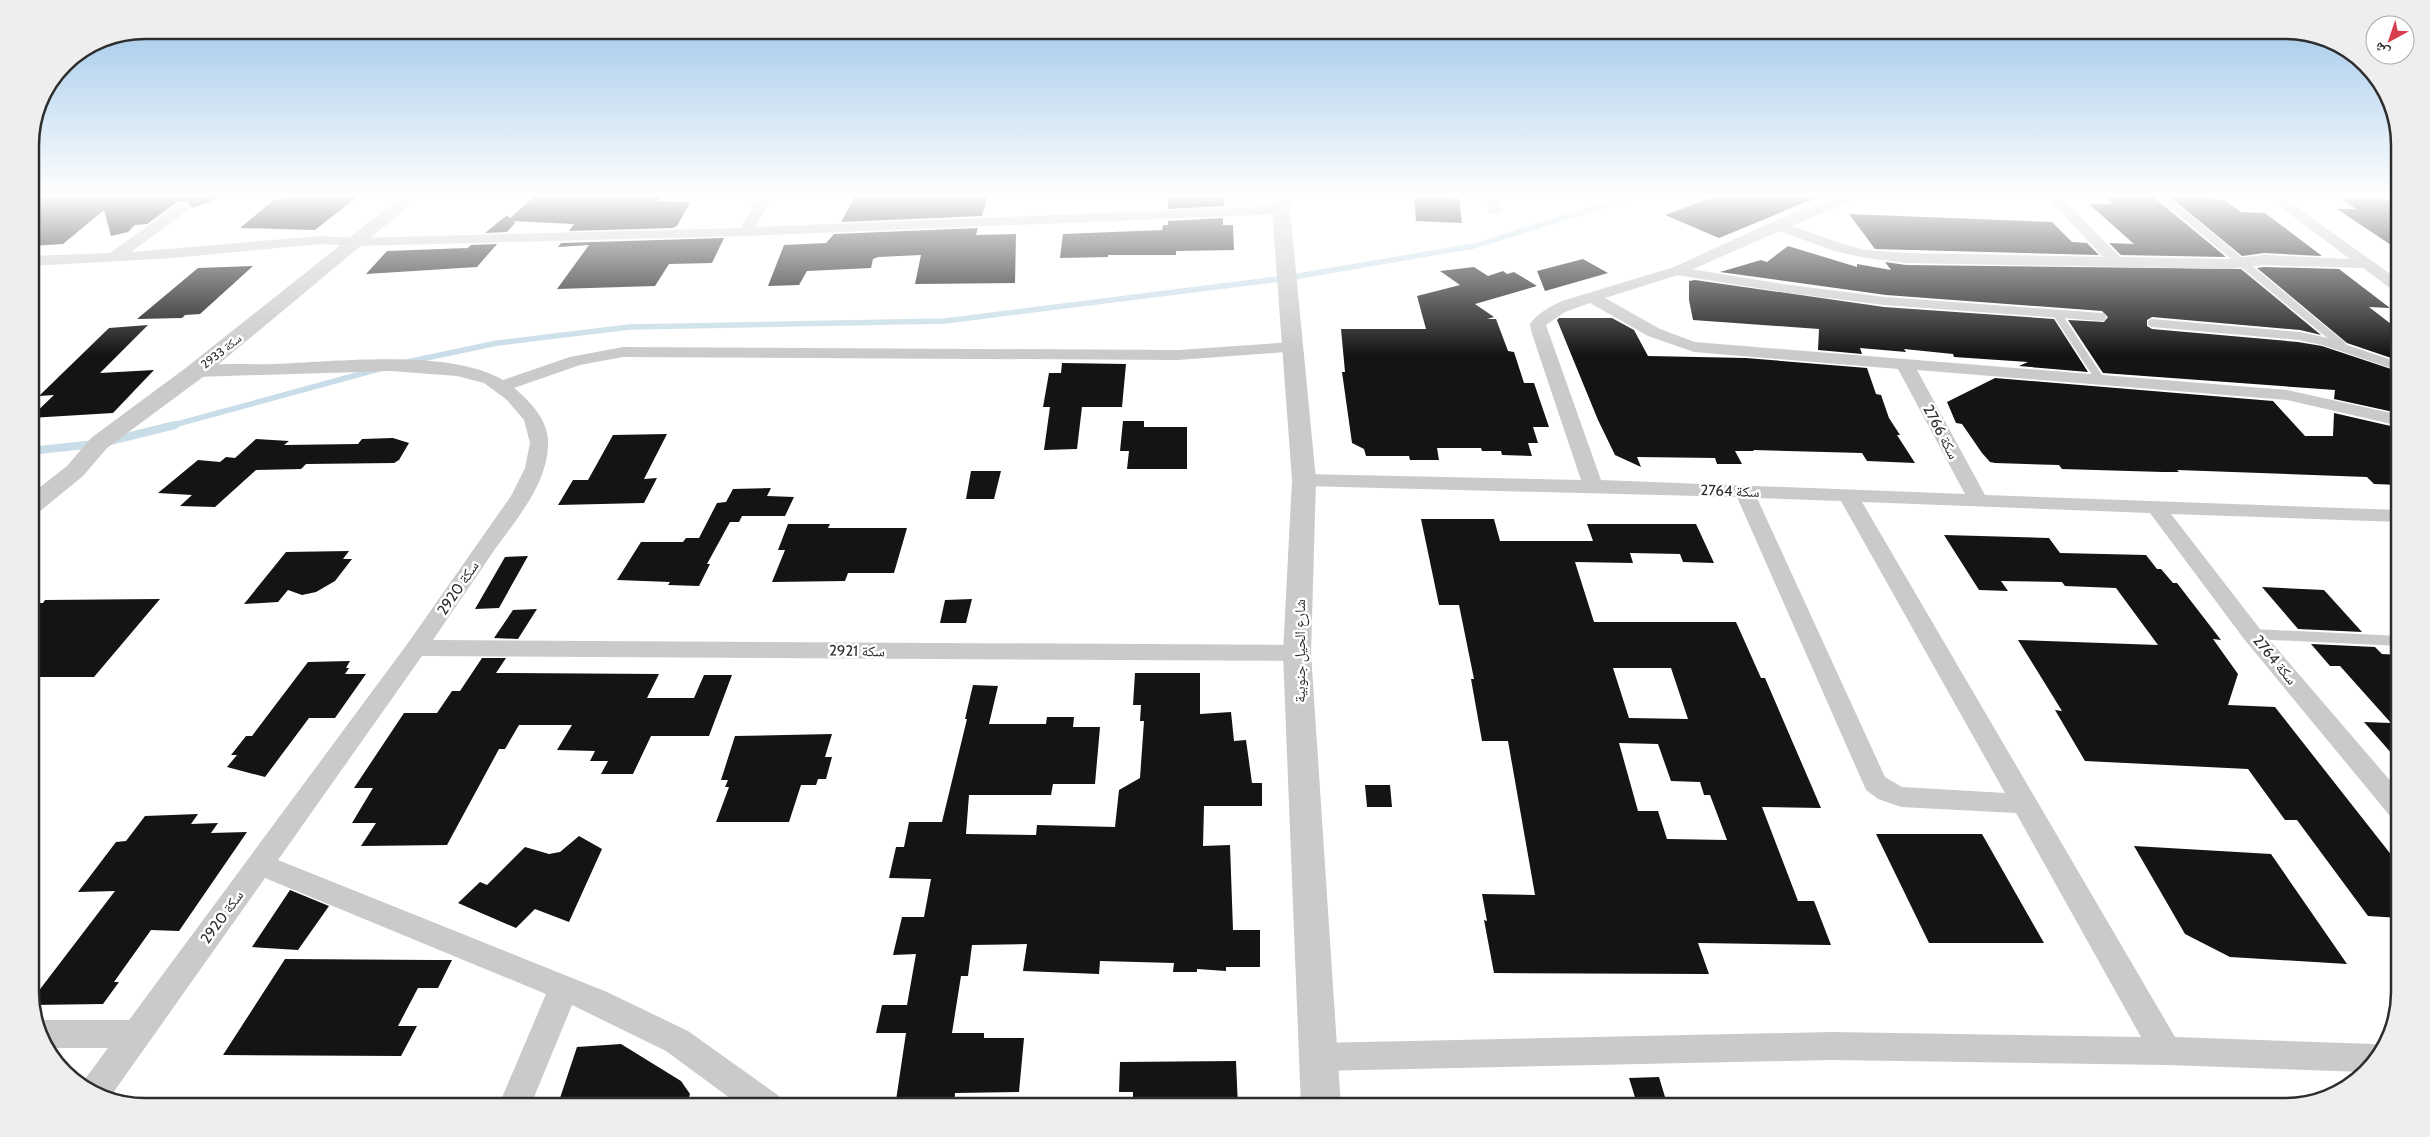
<svg xmlns="http://www.w3.org/2000/svg" width="2430" height="1137" font-family="Cabin,'Noto Naskh Arabic',sans-serif">
<style>
.lines{fill:none;stroke-linecap:round;stroke-linejoin:round}
.stream-far1{stroke:#c9dde8;stroke-width:5.5}
.stream{stroke:#c9dde8;stroke-width:8}
.building{fill:#141414;fill-rule:evenodd}
.service-far1{stroke:#cacaca;stroke-width:8}
.service{stroke:#cacaca;stroke-width:10}
.minor{fill:#cacaca;fill-rule:evenodd}
.tertiary{fill:#cacaca;fill-rule:evenodd}
.labels{text-anchor:middle;dominant-baseline:central;stroke-width:5;stroke-linejoin:round;paint-order:stroke}
.far-street-label{font-size:12px;fill:#2d2d2d;stroke:#fff}
.street-label{font-size:15px;fill:#2d2d2d;stroke:#fff}
.rim{fill:none;stroke:#2d2d2d;stroke-width:2.5}
</style>
<rect width="100%" height="100%" fill="#fff"/>
<g class="lines">
<g class="stream-far1">
<path d="M407,362l90,-19 132,-16 316,-6 342,-43 187,-32 160,-50"/>
<path d="M170,426l209,-57"/>
</g>
<g class="stream">
<path d="M110,441l65,-16"/>
<path d="M30,451l64,-7"/>
</g>
</g>
<g class="building">
<path d="M30,196h188l1,2 -27,10 -4,-6h-11l-30,22 -12,1 -7,7 -17,4 -7,-26 -41,34 -33,2z"/>
<path d="M289,196h69l-43,34 -75,-2 35,-29h10z"/>
<path d="M535,196h127l-4,5 32,1 -13,24 -4,2 -104,3 5,-7 -61,-3 2,2 -8,9 -22,1 22,-18 3,3z"/>
<path d="M855,196h133l-6,20 -141,6z"/>
<path d="M1168,196h57l-1,10 -56,3z"/>
<path d="M1414,196h37v2h8l3,25 -46,-2z"/>
<path d="M1716,196h104l-101,42 -54,-23z"/>
<path d="M2103,196h52l2,4 69,57 -105,-2 -12,-12 25,1 -45,-40h25z"/>
<path d="M2169,196h41l6,4h8l17,12 24,1 57,43 -58,-3 -22,3z"/>
<path d="M2339,197l47,1 14,10v43l-63,-42h19z"/>
<path d="M1849,214l203,8 20,20 15,1 12,12 -224,-6z"/>
<path d="M1223,218v7h10l1,25 -58,1v4h-68v2l-48,1 3,-24 99,-4 1,-5h5v-4z"/>
<path d="M978,228l-2,7 40,-1 -1,49 -100,1 6,-29 -43,2 -5,2 -2,9 -64,3 -8,14 -31,1 16,-41 42,-2 8,-9z"/>
<path d="M724,238l-12,25 -43,1 -14,22 -98,3 32,-44 -31,2 3,-4z"/>
<path d="M497,244l-20,23 -111,7 21,-23 80,-3 -4,4 8,-7z"/>
<path d="M1788,246l69,21v-3l34,6 -6,-8 21,3 335,4 80,66 -21,-5 -148,-13 -5,3v6l5,3 146,13 24,4 78,26 -2,41 -64,-14 1,-9 -232,-17 -35,-53 36,2 4,-5 -6,-6 -216,-16 -166,-23 41,-12 6,2z"/>
<path d="M1583,259l25,14 -63,18 -8,-20z"/>
<path d="M253,266l-53,48 -15,1 -3,3 -45,1 61,-51z"/>
<path d="M1474,267l14,9 15,-5 4,3 7,-2 23,14 -62,18 19,13 -7,2h9l12,32 6,1 10,31h10l15,44h-16l5,16h-10l4,13 -30,-1 -1,-4h-19l-1,-3h-44l2,12h-29l-1,-4h-43l-2,-7 -12,-6 -10,-71h3l-4,-43h85l-9,-33 43,-11 -20,-14z"/>
<path d="M2264,267l75,2 51,39 -21,-1 31,24v30l-53,-18 -90,-75z"/>
<path d="M1695,280l189,27 170,12 34,53 -69,-6 9,-4 -74,-5 -1,-3 -49,-5 2,3 -46,-4 2,6 -44,-4 1,-21 -126,-9 -4,-20v-19z"/>
<path d="M1559,318h53l22,12 14,26 98,2 121,10 9,26 5,1 8,23 11,17h-3l18,28 -48,-2 -5,-8 -109,-3 1,1h-19l7,13h-25l-2,-6 -78,-1 4,10 -26,-12 -17,-35 -41,-100z"/>
<path d="M148,325l-48,48 54,-3 -41,43 -83,5 24,-23 -15,1 70,-68z"/>
<path d="M1062,363l64,1 -4,43h-40l-5,42 -33,1 6,-43h-7l6,-34h12z"/>
<path d="M1995,378l278,23 32,35h28l1,-23 61,14 -1,6 6,6v46l-26,-1 -7,-7 -190,-7 2,2h-16l-101,-3 -3,-4 -64,-2 -5,-1 -8,-9 -20,-29 -6,-1 -9,-21z"/>
<path d="M1123,421h21v6h43v42h-60l2,-18h-9z"/>
<path d="M667,434l-23,45 13,-1 -13,25 -86,2 15,-25h15l25,-45z"/>
<path d="M393,438l16,5 -10,17 -5,3 -88,1 -5,5 -45,1 -41,37 -35,-1 12,-11 -34,-2 40,-33 22,2 6,-5 9,1 21,-19 33,2 -5,4 74,-1 4,-5z"/>
<path d="M971,471h30l-7,28h-28z"/>
<path d="M771,488l-4,8 27,1 -9,19h-43l-3,6h-9l-23,42h3l-11,22 -31,-1 2,-3 -53,-2 24,-38h42l3,-4h13l18,-35 9,-1 7,-13z"/>
<path d="M1421,519h73l6,22h93l-6,-17h109l18,39 -31,-1 -3,-8 -50,-1 3,10 -58,-1 19,60h142l25,56h4l56,130 -59,-1 36,94h16l17,44 -133,-2 11,31 -215,-1 -10,-53 3,1 -5,-27 53,1 -27,-154h-26l-11,-62h3l-15,-74h-20zM1613,668h58l17,51 -59,-1zM1619,743l39,1 13,37 29,1 4,13h6l17,45 -60,-1 -9,-28h-20z"/>
<path d="M788,524h42l-2,4h79l-13,45h-46l-3,8 -73,1 13,-32h-7z"/>
<path d="M1944,535l105,3 11,15 86,2 11,14h4l12,14h4l44,57 -8,-1 25,35 -10,31 47,2 125,159v52l-32,-2 -71,-96h-12l-37,-51 -163,-8 -30,-51 7,1 -44,-71 140,5 -42,-57 -51,-2 -3,-4 -61,-1 7,10 -29,-1z"/>
<path d="M349,551l-6,8h9l-17,22 -19,11 -14,3 -14,-5 -10,12 -34,2 42,-52z"/>
<path d="M528,556l-29,52 -24,1 30,-52z"/>
<path d="M2262,587l62,3 38,42 -64,-3z"/>
<path d="M160,599l-66,78h-64v-74h13l2,-3z"/>
<path d="M972,599l-6,24h-26l5,-23z"/>
<path d="M537,609l-19,30 -24,-1 19,-28z"/>
<path d="M2311,644l64,3 7,7 18,1v108l-36,-41 27,1 -51,-57h-10z"/>
<path d="M482,658h24l-10,15 163,1 -12,24h47l10,-23h28l-23,61h-58l-18,38h-32l7,-13h-18l5,-10 -38,-1 15,-25h-53l-14,24h-6l-52,96 -86,1 15,-23h-24l21,-35h-19l50,-75h33l15,-22h8z"/>
<path d="M350,661l-4,7h3l-4,6h21l-31,44h-26l-44,59 -38,-10 10,-12h-6l15,-19h6l56,-74z"/>
<path d="M1135,673h65v41l31,-2 3,29 12,-1 6,43h10v23h-58l-1,40 27,-1 3,85h27v37h-34v4l-29,-2v3h-24l1,-9 -74,-2 -1,13 -76,-3 4,-27 -55,1 -4,31h-7l-9,57h32v5h40l-5,54 -64,1 -1,14h-59l11,-74h-30l6,-28h25l9,-51 -23,1 9,-38h22l7,-38 -42,-1 7,-31h8l5,-25h33l25,-103h-2l8,-34 25,1 -9,38h57l1,-7h27l-1,10h27l-5,57h-42l-2,11h-82l-3,39 70,1 1,-10 78,2 4,-37 21,-12 4,-57h-4l1,-16h-8z"/>
<path d="M832,734l-7,23h7l-6,22h-8l-2,6h-15l-12,37h-73l13,-35h-4l3,-7h-7l14,-44z"/>
<path d="M1365,785h25l2,22h-25z"/>
<path d="M198,814l-7,10 27,-1 -7,10 36,-1 -68,99 -28,-1 -37,52h5l-16,22 -71,1 -1,-4 84,-110 -37,1 38,-50 10,-1 19,-25z"/>
<path d="M1876,834h106l62,109h-115z"/>
<path d="M579,836l23,13 -33,73 -34,-13 -19,19 -58,-25 22,-21 7,3 38,-38 24,7 11,-2z"/>
<path d="M2134,846l137,8 76,110 -117,-7 -45,-23z"/>
<path d="M290,890l39,16 -31,44 -46,-3z"/>
<path d="M285,959l148,1h19l-14,28h-20l-20,38h19l-16,30 -178,-1z"/>
<path d="M621,1044l60,37 9,13 -4,13h-129l20,-60z"/>
<path d="M1236,1061l2,46h-105v-15h-14l1,-30z"/>
<path d="M1659,1077l9,30h-30l-9,-29z"/>
</g>
<g class="lines">
<g class="service-far1">
<path d="M2161,196l181,149"/>
<path d="M1677,271l105,17 103,13 217,16"/>
<path d="M2057,314l42,64"/>
<path d="M2152,323l147,13 24,5 77,26"/>
</g>
<path class="service" d="M2252,634l148,7"/>
<g class="minor">
<path d="M758,196h14l-16,31 525,-21 7,4 -7,4 -535,22 -391,10 -35,-2 -148,14 -142,8v-10l80,-3 68,-49h10l2,3 -2,3 -57,42 189,-16 35,2 386,-10z"/>
<path d="M1486,196h14l1,15 -2,3h-10z"/>
<path d="M1839,196h18l-2,3 -63,27 51,18 23,6 40,3 197,4 -57,-61h14l60,61 108,2 36,-4 86,4 -84,-63h15l119,85v12l-6,-2 -31,-23 -99,-3 -36,4 -322,-6 -40,-5 -32,-7 -54,-20 -96,42 -79,25 55,31 35,13 592,48 113,25v11l-113,-26 -370,-30 68,125 415,15v12l-229,-8 89,115 140,163 -1,27 -9,-3 -146,-177 -94,-126 -288,-11 313,535 198,7 9,3 -20,25 -196,-7 -334,-5 -515,11 -11,-4 -4,-10 4,-10 11,-4 515,-11 309,5 -125,-224 -115,-6 -23,-8 -12,-9 -129,-293 -433,-11 -7,-2 -3,-4 3,-4 7,-2 277,6 -49,-146 -2,-10c8,-11 19,-17 32,-23l112,-34 98,-45zM1590,303l58,33 46,16 204,17 67,125 -364,-14 -55,-155 19,-13zM1757,498l84,3 164,292 -103,-6 -17,-10z"/>
<path d="M1293,342l6,1 2,4 -2,4 -121,9 -555,-3 -43,8 -66,23c17,14 35,33 34,56 0,41 -35,79 -57,111 -19,28 -39,57 -58,85l864,5 8,2 3,6 -3,6 -8,2 -875,-5 -144,204 329,132 81,39 91,65 5,11h-42l-76,-56 -94,-46 -42,102h-32l48,-113 -281,-116 -157,222 -7,-2 -19,-15 26,-35h-61l-9,-26 4,-2h87l279,-377 103,-147 14,-28 5,-25 -6,-23 -17,-20 -23,-17 -27,-7 -67,-5 -195,6 -6,-1 -3,-4 3,-4c26,-6 57,-3 84,-4 62,-2 176,-16 230,16l67,-23 53,-10 555,3z"/>
</g>
<g class="tertiary">
<path d="M402,196h19l-218,181 -96,71 -24,28 -44,36 -9,2v-19l37,-29 24,-28 96,-71z"/>
<path d="M1274,196h17l-1,14 26,270 -5,173 30,454h-40l-18,-454 9,-173 -20,-270z"/>
</g>
</g>
<linearGradient id="sky" x2="0" y2="1"><stop stop-color="#9bc4e8"/><stop offset="0.55" stop-color="#fff"/><stop offset="1" stop-color="#fff" stop-opacity="0"/></linearGradient>
<rect width="2430" height="355" fill="url(#sky)"/>
<g class="labels">
<g class="far-street-label">
<text transform="translate(221 351) rotate(-38)">سكة 2933</text>
</g>
<g class="street-label">
<text transform="translate(1941 432) rotate(62)">سكة 2766</text>
<text transform="translate(1730 491) rotate(2)">سكة 2764</text>
<text transform="translate(458 588) rotate(-56)">سكة 2920</text>
<text transform="translate(857 651) rotate(1)">سكة 2921</text>
<text transform="translate(1300 651) rotate(-90)">شارع الحيل جنوبية</text>
<text transform="translate(2275 660) rotate(50)">سكة 2764</text>
<text transform="translate(222 917) rotate(-54)">سكة 2920</text>
</g>
</g>
<path d="M0 0H2430V1137H0ZM145 39H2285A106 106 0 0 1 2391 145V992A106 106 0 0 1 2285 1098H145A106 106 0 0 1 39 992V145A106 106 0 0 1 145 39Z" fill="#eee" fill-rule="evenodd"/>
<path class="rim" d="M145 39H2285A106 106 0 0 1 2391 145V992A106 106 0 0 1 2285 1098H145A106 106 0 0 1 39 992V145A106 106 0 0 1 145 39Z"/>
<g transform="translate(2390 40) rotate(220)"><circle r="24" fill="#ffffff" stroke="#ababab"/>
<path d="M0-4L9 19L0 12L-9 19Z" fill="#d73d4a"/>
<text y="-8" font-size="14" font-weight="bold" text-anchor="middle" fill="#2d2d2d">ش</text>
</g>
</svg>
